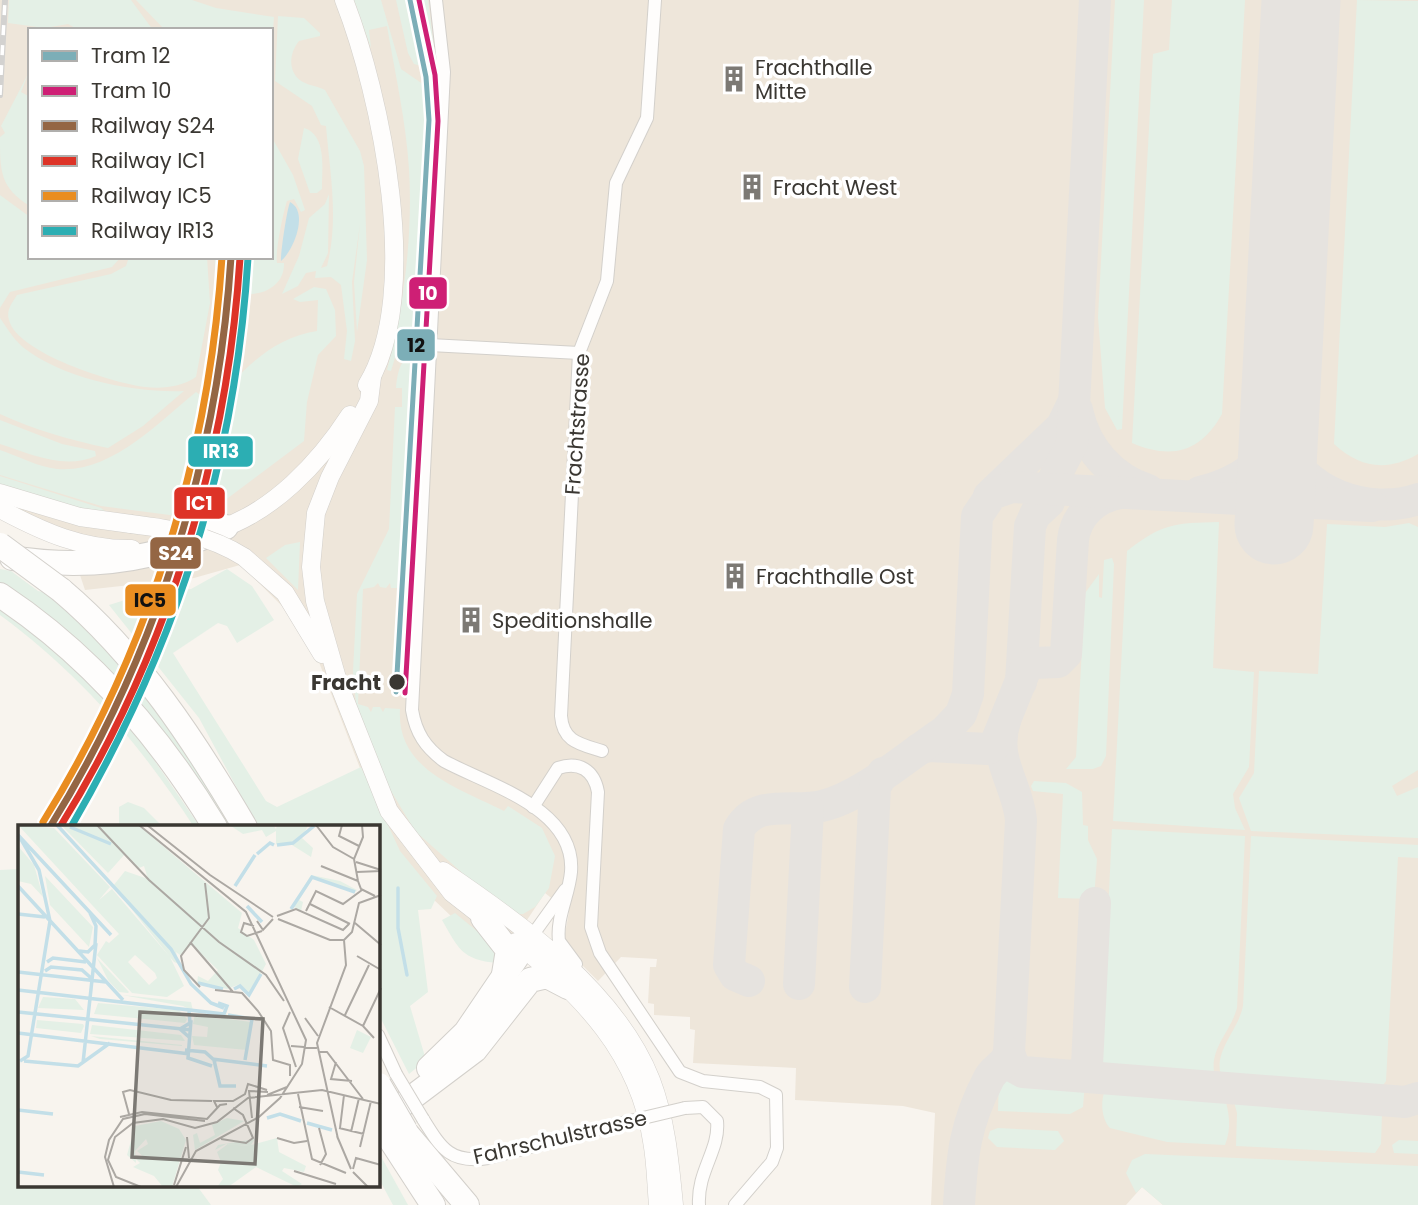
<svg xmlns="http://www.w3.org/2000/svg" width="1418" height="1205" font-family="Poppins,sans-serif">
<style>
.built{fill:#eee6da;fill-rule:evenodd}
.green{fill:#e4f0e6}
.water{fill:#c3dfe8}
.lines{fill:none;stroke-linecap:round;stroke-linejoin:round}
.stream{stroke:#c3dfe8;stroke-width:3.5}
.taxiway{stroke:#e6e3df;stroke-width:32}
.runway{stroke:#e6e3df;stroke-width:79}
.street-casing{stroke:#d3d0cb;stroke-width:14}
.secondary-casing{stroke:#d3d0cb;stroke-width:19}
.highway-casing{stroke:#d3d0cb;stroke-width:26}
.street{stroke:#fefdfc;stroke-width:12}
.secondary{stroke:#fefdfc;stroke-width:18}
.highway{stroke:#fefdfc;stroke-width:24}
.rail-casing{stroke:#d3d2d0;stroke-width:6}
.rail{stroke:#fff;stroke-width:3.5;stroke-dasharray:10;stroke-linecap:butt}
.street-bridge-casing{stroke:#d3d0cb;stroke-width:14;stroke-linecap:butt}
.secondary-bridge-casing{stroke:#d3d0cb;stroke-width:19;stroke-linecap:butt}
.highway-bridge-casing{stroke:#d3d0cb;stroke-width:26;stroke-linecap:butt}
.street-bridge{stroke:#fefdfc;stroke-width:12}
.secondary-bridge{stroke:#fefdfc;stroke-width:18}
.highway-bridge{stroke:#fefdfc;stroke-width:24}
.rail-1-casing{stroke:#fff;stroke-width:12}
.rail-2-casing{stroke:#fff;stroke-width:12}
.rail-3-casing{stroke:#fff;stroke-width:12}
.rail-4-casing{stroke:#fff;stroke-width:12}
.rail-1{stroke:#946644;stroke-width:7}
.rail-2{stroke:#dd3327;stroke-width:7}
.rail-3{stroke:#e98d21;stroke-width:7}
.rail-4{stroke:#2caeb3;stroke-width:7}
.tram-1-casing{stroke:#fff;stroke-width:10}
.tram-2-casing{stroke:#fff;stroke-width:10}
.tram-1{stroke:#7caeb7;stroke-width:5}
.tram-2{stroke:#ce1f75;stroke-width:5}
.stop-dot{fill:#3a3732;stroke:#fff;stroke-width:2.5}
.labels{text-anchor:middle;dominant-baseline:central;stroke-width:7;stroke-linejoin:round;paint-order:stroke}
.poi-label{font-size:21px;fill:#3a3732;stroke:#fff;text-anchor:start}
.street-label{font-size:21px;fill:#3a3732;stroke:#fff}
.stop-label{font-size:21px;font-weight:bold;fill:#3a3732;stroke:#fff;text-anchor:end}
.inset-river{fill:none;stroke:#c3dfe8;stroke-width:3.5}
.inset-road{fill:none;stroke:#aca8a3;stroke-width:2}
.view{fill:#7c7974;fill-opacity:0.15;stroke:#7c7974;stroke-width:3.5}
.inset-edge{fill:none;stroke:#3a3732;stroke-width:3.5}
.line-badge{stroke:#fff;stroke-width:2.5}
.badge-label{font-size:19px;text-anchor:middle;font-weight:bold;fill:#fff}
.pale-badge-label{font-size:19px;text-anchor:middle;font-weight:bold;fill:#111}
</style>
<rect width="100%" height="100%" fill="#f8f4ee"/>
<path class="built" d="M0,0h1418v1205h-255l-21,-18 -16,18h-195l4,-92 -32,-7 -108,-6 1,-32 -103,-5 2,-33 -5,-1v-12l-36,-2v-11l-6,-1 2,-36h6l1,-8 -36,-2 -23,24 -28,-28 -6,-14 5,-27 -24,-19 -44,66 -30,-24 -39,-37 -36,-48 -26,-56 -53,-137 -28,-44 -46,-46 -3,-2 -46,13 -109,12 -14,-42 -71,-30zM30,30h241v227h-241z"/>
<g class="green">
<path d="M9,0h122l22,30h-74l-11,-6 -23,4 -37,-5z"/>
<path d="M136,0h56l24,8 58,9 -3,41v-28h-106z"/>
<path d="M354,0h27l20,69 29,20 4,17 -9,221 -6,11h-10l-12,13 -6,20 -4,-1c17,-64 26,-135 22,-201 -3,-48 -14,-96 -22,-143l-18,4 2,18z"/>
<path d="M396,0h32l9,70 -23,-6 -6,-11z"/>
<path d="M1115,0h29l-22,429 -5,1 -12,-22 -7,-91z"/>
<path d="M1172,0h73l-23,414c-21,38 -50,46 -90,29l21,-389 16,-4z"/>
<path d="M1357,0l61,1v453c-31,18 -58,14 -84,-10z"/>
<path d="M278,16l26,2 16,15v3l-21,5c-10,12 -12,32 4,41 7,4 15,4 22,8l35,61 4,15 3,94 -10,72 -3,-50 6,-58 -8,58 3,59 -4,20 -7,-2 3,-28 -6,-46 -10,-8 -16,1 1,-7 -10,2 -8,13 -16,8 17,-38 10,-38 16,-14 4,-10 -1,59 -7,15 6,-2c12,-47 3,-92 -1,-140l-5,-1 -9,-19 -37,-25z"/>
<path d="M28,74l-7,18 9,5v109c-30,-18 -30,-35 -30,-69l5,-4 -4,-7z"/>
<path d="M304,128c23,7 18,41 18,61l-5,4h-7l-12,-34z"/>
<path d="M271,136l22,39 12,35 -4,2 -7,-13 -7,2c-4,12 -12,51 -10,62h7c1,34 -47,39 -63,21 -7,-7 -6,-18 -6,-27h56z"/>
<path d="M0,195l30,22v40h91l-9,10 -102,25 -10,16z"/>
<path d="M129,257h78l3,46 -14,74c-15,10 -33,12 -51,10 -32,-4 -128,-34 -136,-67 -3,-10 3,-17 8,-25l94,-21 15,-8z"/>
<path d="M314,287l12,2 9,21 1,26 -18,19 -11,47 -3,39 -104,78 -99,-13 -101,-31v-25c18,6 38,17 57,19 53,5 101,-46 139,-77l18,13c27,-35 58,-67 103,-74l1,-31 -18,2 -7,-3z"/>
<path d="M0,318c7,10 14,22 24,30 40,31 110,45 160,43l-41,35 -35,22c-38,-8 -73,-18 -108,-34z"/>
<path d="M409,356l11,2 3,10 -12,221 -3,-5 -2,4h-15l-1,-5 -4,5 -6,-1 -2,-4 -4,4 -11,2 -5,115 10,3 3,5 2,-5h7l3,5 2,-4 15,1c-4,61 59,79 104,102l4,-5 34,22 13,28 -6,32 -14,19 -12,7h-8l-20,-12 -80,-71 -33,-55 -26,-72 -3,-33 4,-77 32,-65 6,-122h7v-19h-6c1,-12 3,-26 13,-32z"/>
<path d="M0,420l62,24 33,7 1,5c-32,14 -65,-2 -96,-12z"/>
<path d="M0,476l101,32 12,9 -113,-29z"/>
<path d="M1219,522l-6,146 41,4 -5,95 -16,27 2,14 10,22 -132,-9 14,-270c36,-28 48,-28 92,-29z"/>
<path d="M1409,523l9,4v243l-26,16 5,10 21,-9v51l-167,-7 -12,-33 15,-25 5,-102 59,3 9,-150 58,3z"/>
<path d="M300,542l-2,48 -32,-32 19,-13z"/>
<path d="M1112,558l2,6 -8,192 -5,10 -8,3h-27l10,-12 9,-164 14,-19v23l3,1 2,-38z"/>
<path d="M0,569l11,2 27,20 14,3 54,49 68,83 61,101h-12l-46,-75 -177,-163z"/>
<path d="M227,569l25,17 22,34 -37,23 -10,-17 -9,-3 -45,30 93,148 11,6 84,-40 39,84 37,45 -6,13 -13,1 10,82 -18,14 16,54 -17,14 -31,-61v-186h-120l-59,-109 -90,-113 32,-10 50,-6z"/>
<path d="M0,603l83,68 56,67 61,89h-6c-55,-84 -113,-152 -194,-212z"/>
<path d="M1034,781l32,2 16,9 1,33 5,1v14l9,19 -3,40 -36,-1 5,-104 -30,-3 -2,-5z"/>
<path d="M128,802l16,6 19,19h-44v-20z"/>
<path d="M1112,829l133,7 -8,172c-7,26 -31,43 -21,72l-105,-9 -10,-11z"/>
<path d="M1251,836l167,9v13l-20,-1 -12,224 -7,10 -156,-11c-13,-26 15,-48 20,-74z"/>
<path d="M19,869v317h178l14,19h-211v-335z"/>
<path d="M455,913l45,37 -3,13c-35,-3 -39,-15 -55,-43z"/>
<path d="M999,1077l86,5 -2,25 -13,7 -72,-3z"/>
<path d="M1117,1085l107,9c5,19 8,33 1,51l-58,-3 -57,-14c-9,-9 -10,-29 -4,-40z"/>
<path d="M1232,1095l141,12 9,6 -1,31 -6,9 -139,-7 1,-33z"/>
<path d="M998,1128l60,3 6,10 -9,9 -58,-3 -9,-9 2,-7z"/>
<path d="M1399,1140l19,1v13l-24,-1 -2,-8z"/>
<path d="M378,1151l30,54h-15l-15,-28z"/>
<path d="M1145,1154l273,12v39h-255l-21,-18 -6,6 -10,-20 6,-13z"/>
</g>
<path class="water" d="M290,202c19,10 4,48 -9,59 -1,-6 6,-52 9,-59z"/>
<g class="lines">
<path class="stream" d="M398,888v40l9,47"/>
<g class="taxiway">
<path d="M1280,404c0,12 -2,25 3,37 18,52 86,75 135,58"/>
<path d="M1077,410c8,38 34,68 71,80"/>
<path d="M1200,492c37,-9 76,-31 79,-73"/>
<path d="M989,496l73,-70 11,-23"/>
<path d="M1035,515l37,-71 23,-444"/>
<path d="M1021,682l9,-156 5,-11 14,-13"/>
<path d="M1005,721c-13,39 13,63 16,99l-12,233 5,14 9,5 382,30 13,-4"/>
<path d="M919,749l10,-3 58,3 8,-4 31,-77 9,-5 23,-1 8,-8 7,-114c3,-26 23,-43 48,-47"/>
<path d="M749,981l-14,-6 -6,-10 10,-136c18,-31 54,-16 83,-23 40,-9 88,-52 123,-75l16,-17 7,-20 9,-178 15,-22 20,-7 360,19"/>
<path d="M799,984l9,-175"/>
<path d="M865,987l10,-200 8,-14"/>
<path d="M1075,1075l8,-3 4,-7 8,-162"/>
<path d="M959,1205c3,-50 6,-81 30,-127 5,-10 17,-13 20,-25"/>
</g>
<path class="runway" d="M1274,525l27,-525"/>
<g class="street-casing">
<g id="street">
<path d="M436,0l8,72 -32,638c4,23 13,37 32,51 44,24 132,47 127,111 -2,23 -15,46 -12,69l17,23"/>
<path d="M430,345l149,8"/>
<path d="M602,751c-22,-7 -39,-9 -41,-35l18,-363 28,-72 9,-98 31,-65 8,-118"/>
<path d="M533,807l25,-39c21,-7 36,2 40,24l-7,135 9,26 80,119 23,9 57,6 16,8 1,53 -5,14 -37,43"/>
<path d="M529,940l36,-50"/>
<path d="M378,1035l18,39"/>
<path d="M685,1108l18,-1 14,14c3,29 -20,50 -18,84"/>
<path d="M423,1119c18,29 27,45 65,39l134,-35"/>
</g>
</g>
<g class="secondary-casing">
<g id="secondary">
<path d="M344,0c37,95 79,293 23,385"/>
<path d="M372,377l-3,24 -39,76 -14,36 -5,54 4,34 24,84 50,126 63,82 41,32"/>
<path d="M0,493l80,24 51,7"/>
<path d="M0,509c43,23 83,41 132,40"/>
<path d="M217,530c56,-18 102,-67 133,-115"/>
<path d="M244,557l41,36 37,61"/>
<path d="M443,871c77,52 173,120 208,209 15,39 19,83 23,125"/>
<path d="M516,942c65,53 123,111 136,199 4,21 4,43 6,64"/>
</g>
</g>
<g class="highway-casing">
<g id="highway">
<path d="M12,558c75,12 146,3 214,-31"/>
<path d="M61,590c78,66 133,150 184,237"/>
<path d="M0,595c89,59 160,141 215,232"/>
<path d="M483,918l25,32 -4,24"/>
<path d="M429,1068l37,-36 57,-84"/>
<path d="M390,1114l85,-64 55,-70 17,-4 21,11"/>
<path d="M407,1134l60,71"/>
<path d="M390,1139l43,66"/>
</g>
</g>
<use href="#street" class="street"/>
<use href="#secondary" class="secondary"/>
<use href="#highway" class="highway"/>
<g class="rail-casing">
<path id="rail" d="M0,95l5,-95"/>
</g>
<use href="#rail" class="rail"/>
<g class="street-bridge-casing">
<g id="street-bridge">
<path d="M396,1074l27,45"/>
<path d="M622,1123l63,-15"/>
</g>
</g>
<g class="secondary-bridge-casing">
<path id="secondary-bridge" d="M131,524c41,5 78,11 113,33"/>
</g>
<g class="highway-bridge-casing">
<g id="highway-bridge">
<path d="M0,545l61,45"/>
<path d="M379,1085l26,45"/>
<path d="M378,1122l12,17"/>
</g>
</g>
<use href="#street-bridge" class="street-bridge"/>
<use href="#secondary-bridge" class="secondary-bridge"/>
<use href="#highway-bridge" class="highway-bridge"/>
<g class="rail-1-casing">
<path id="rail-1" d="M50,827c107,-172 168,-368 181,-570"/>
</g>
<g class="rail-2-casing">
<path id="rail-2" d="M60,827c107,-172 167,-368 180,-569"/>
</g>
<g class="rail-3-casing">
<path id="rail-3" d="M43,822c106,-170 166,-365 179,-565"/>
</g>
<g class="rail-4-casing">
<path id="rail-4" d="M71,827c105,-181 164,-360 177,-569"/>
</g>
<use href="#rail-1" class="rail-1"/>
<use href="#rail-2" class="rail-2"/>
<use href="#rail-3" class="rail-3"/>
<use href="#rail-4" class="rail-4"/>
<g class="tram-1-casing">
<path id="tram-1" d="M396,692l33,-572 -3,-43 -16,-77"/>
</g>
<g class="tram-2-casing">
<path id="tram-2" d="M405,693l33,-572 -3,-46 -16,-75"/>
</g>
<use href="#tram-1" class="tram-1"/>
<use href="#tram-2" class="tram-2"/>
</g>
<defs>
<g id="building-bare" transform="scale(2.1)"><path d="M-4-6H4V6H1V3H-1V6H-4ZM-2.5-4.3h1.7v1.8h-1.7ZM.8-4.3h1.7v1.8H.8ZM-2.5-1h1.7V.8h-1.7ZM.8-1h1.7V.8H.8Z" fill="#7c7974" stroke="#fff" stroke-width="2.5" paint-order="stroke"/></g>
</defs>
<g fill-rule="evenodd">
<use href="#building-bare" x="734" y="79"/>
<use href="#building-bare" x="752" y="187"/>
<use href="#building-bare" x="735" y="576"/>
<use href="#building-bare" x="471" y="620"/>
</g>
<circle class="stop-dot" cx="397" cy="682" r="9"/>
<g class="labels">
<g class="poi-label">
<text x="755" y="67">Frachthalle<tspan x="755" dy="24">Mitte</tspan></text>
<text x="773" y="187">Fracht West</text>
<text x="756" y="576">Frachthalle Ost</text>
<text x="492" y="620">Speditionshalle</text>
</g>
<g class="street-label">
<text transform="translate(577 424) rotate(-86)">Frachtstrasse</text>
<text transform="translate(560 1137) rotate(-13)">Fahrschulstrasse</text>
</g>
<g class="stop-label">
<text x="381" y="682">Fracht</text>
</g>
</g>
<g transform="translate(18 825)">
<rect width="362" height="362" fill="#f8f4ee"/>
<path d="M0,0l36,3 56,59 -11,13 13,-11 58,68 14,29 -17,11 -35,-4 -35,-38 9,-14 3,2 10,-9 -27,-29 5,-4 -5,4zM117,130l20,18 2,5 -8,7 -21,-23zM120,0l104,88 -4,15 16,12 12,24 -16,30 -10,-10 -13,5 -30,-6 1,-7 10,5 10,-11 -26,-25 -12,10 -4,-3 3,12 -5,-2 -61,-76 12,-15 23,8 -4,-13 -5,2 -14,-14 -17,19 -46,-47zM255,0l3,4 1,-4h31l-6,13 11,10 -2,9 -19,-12 -22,-1 -13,11 12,-12 7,1v-13l-10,6 -4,-7 -19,4 -12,-8zM0,21l16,19 9,32 -12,-13 -13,-3zM293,50l29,6 17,9 -3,3 -41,-15 -14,22 4,2 -2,9 -7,-4 -5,5zM27,51l48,51 -4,20 -39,-42zM79,133l32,34 -1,1 -9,-1 -11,-12zM104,170l69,7 2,9 -10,-5zM25,172l32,2 9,11 -46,-2zM80,178l81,7 8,9 -2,4 -91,-9zM177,189l25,5 7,-5 1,5 23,3 -4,28 -53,-5 -2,-9 15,1 1,-10 -15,-3zM19,195l46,4 1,2 -3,7 -45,-5zM74,200l89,10 4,6 -95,-7zM339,205l14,7 -8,16 -13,-5zM73,211l91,9v1l-82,-7zM209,293l17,3 -49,29 -2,-15 4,-2 3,10 15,-8 -3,-10zM143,296l18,8 7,11 -14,47h-9l-9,-11 -21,-9 7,-4 -4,-4h10l-9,-8 11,-7 -2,-5 -11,12 1,12 -9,-8 8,-29zM259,313l2,14 27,14 -2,6 -20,-4 -2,3 20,13 -5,3 -41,-20 -28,20h-11l6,-8 -5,-9 3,-8 -4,-10 11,-8 22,2 -24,-2 -11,6 3,-5 37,-6 -4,6z" fill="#e4f0e6" fill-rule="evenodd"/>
<path class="inset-river" d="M39,0l114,124 20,35 20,19 13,5M52,2l41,17M0,10l93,100M1,11l20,34 11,51 -22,135 -8,5M259,20l16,-2 21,-17M239,29l13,-11 4,2M0,61l105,114M217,61l20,-31M229,81l15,16M273,84l21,-32 43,15M0,89l27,3M61,126l9,1 7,-7 1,-19 -6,-13M29,137l6,-4 33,4M27,146l6,-4 31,3 9,8M0,147l88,10M180,158l25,6M216,164l6,-3 9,9 12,-21M0,165l206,24 3,-8 -9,-3M0,187l174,18M210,190l24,4 -7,41M173,195l-3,38 24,8M0,208l172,21M171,212l-9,-8 10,-6 -1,-12M167,225l20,2 9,8 6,26h16M194,234l55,7M6,236l54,5 32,-23M65,238l13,-120M0,285l35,4M249,293l13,-4 21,7M289,298l25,7M0,347l26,3"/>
<path class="inset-road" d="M79,0l52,55 70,62 47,33 18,26M121,0l107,87 60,128 -4,24 -22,34 -21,19 -63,34 -20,36M129,0l63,50 63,42M298,0l17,22 21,12M324,0l-3,11 20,10M344,0l1,12 -9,22 4,22 3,8 14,7M338,37l25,8M303,41l37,15M339,47l24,-1M292,79l40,20M288,86l10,-20 27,13 19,-14M259,91l19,-7 47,21 6,-6M260,94l52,21h14M239,96l6,9 10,-11M337,98l26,22M236,101l-10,-3 -3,9 6,4 15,-5M326,115l8,-8 7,-29 22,-8M172,117l43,50M339,131l24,14M182,162l-16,-17 -3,-14 28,-38 -4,-35M197,165l27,3 16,18 13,20 2,29 17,5v11M311,182l34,19 11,12M272,187l-7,16 13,39M327,190l24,-50M287,193l13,18M345,201l18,-38M273,221l26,2M301,227h8l36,47M318,237l-5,17 21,2M280,269l14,65 34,14M249,270l20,-8M199,282l-3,-6h19l12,-7 3,-10 19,6M281,282l24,4M111,289l-6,-22 7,-2 41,10 41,1M102,292l22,-5 65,7 13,-14 7,-1M234,293l-3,-27 19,1M301,303l7,26 -6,11M321,303l25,6M322,303l4,-33M333,307l8,-34M319,311l14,33M169,312l2,21M259,313l17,5 13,-2M203,314l25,4 7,-5 -10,-23 -10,-7M320,314l-21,-96 29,-78 -2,-25M342,322l11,-46M335,344l3,-11 25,7M276,346l42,13M335,347l15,15M156,360l12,-38M96,362l-9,-30 4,-17 14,-21 22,-5 60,7M123,362l-25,-10 -8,-17 7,-23 18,-14 30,-4 32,9 22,-6 31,-24 74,-8 59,14"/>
<path class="view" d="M122,187l123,7 -8,145 -123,-7z"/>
<rect width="362" height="362" class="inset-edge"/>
</g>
<g class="line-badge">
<rect x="408" y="276" width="40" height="34" rx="7" fill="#ce1f75"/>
<rect x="396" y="328" width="40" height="34" rx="7" fill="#7caeb7"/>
<rect x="187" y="435" width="67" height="33" rx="7" fill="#2caeb3"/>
<rect x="173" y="486" width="53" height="34" rx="7" fill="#dd3327"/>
<rect x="149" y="536" width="53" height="34" rx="7" fill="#946644"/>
<rect x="124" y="583" width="53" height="34" rx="7" fill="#e98d21"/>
</g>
<g class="badge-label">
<text x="428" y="300">10</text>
<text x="221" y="458">IR13</text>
<text x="199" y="510">IC1</text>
<text x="176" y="560">S24</text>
</g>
<g class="pale-badge-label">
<text x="416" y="352">12</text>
<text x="150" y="607">IC5</text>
</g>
<rect x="28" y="28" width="245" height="231" fill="#ffffff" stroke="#b0afad" stroke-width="2"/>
<rect x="42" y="51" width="35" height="10" fill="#7caeb7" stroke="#b0afad" stroke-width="2"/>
<text x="91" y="63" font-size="21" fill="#3a3732">Tram 12</text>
<rect x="42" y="86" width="35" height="10" fill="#ce1f75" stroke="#b0afad" stroke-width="2"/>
<text x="91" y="98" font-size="21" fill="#3a3732">Tram 10</text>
<rect x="42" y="121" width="35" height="10" fill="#946644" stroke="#b0afad" stroke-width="2"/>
<text x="91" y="133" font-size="21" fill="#3a3732">Railway S24</text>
<rect x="42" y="156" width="35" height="10" fill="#dd3327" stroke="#b0afad" stroke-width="2"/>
<text x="91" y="168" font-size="21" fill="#3a3732">Railway IC1</text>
<rect x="42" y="191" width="35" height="10" fill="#e98d21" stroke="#b0afad" stroke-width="2"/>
<text x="91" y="203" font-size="21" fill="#3a3732">Railway IC5</text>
<rect x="42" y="226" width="35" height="10" fill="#2caeb3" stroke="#b0afad" stroke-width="2"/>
<text x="91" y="238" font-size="21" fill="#3a3732">Railway IR13</text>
</svg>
